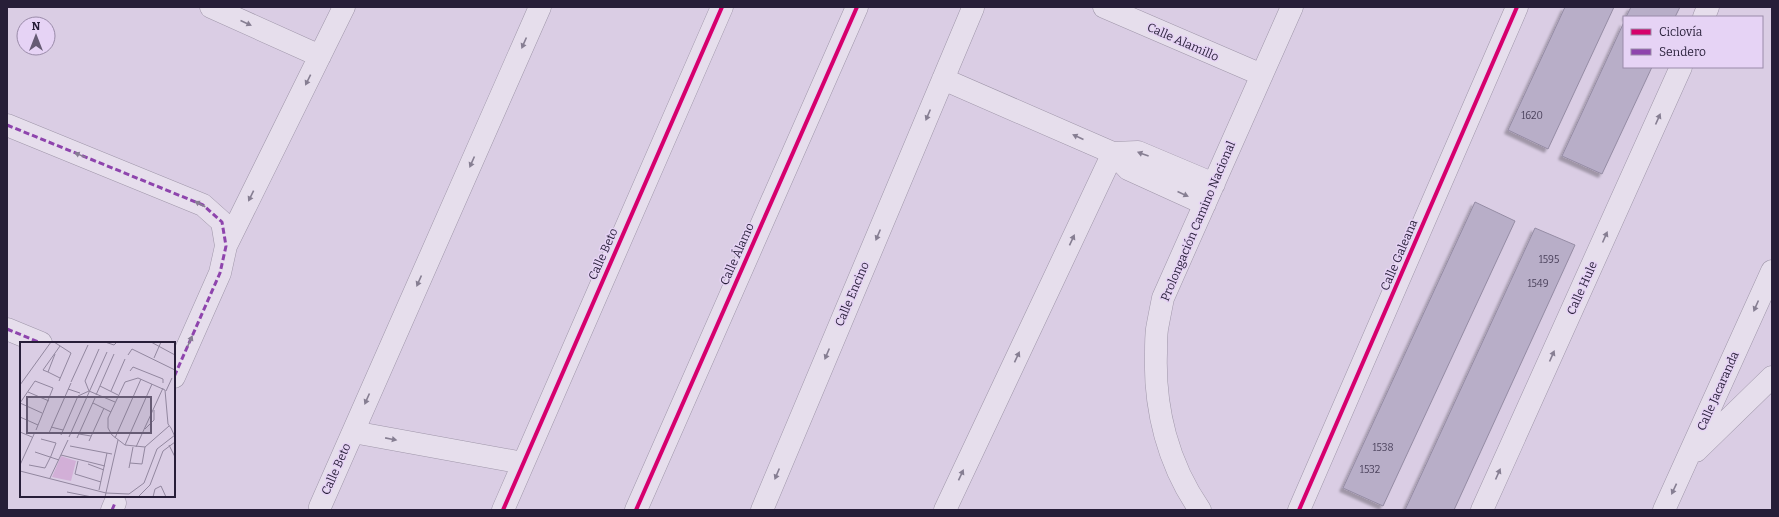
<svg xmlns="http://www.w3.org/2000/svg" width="1779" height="517" viewBox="0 0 1779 517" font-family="Bitter,serif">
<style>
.building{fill:#b8aec8;stroke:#958ca4;filter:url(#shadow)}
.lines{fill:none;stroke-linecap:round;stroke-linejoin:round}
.minor-casing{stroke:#9f96a9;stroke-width:23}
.minor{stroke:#e6deec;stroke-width:22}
.quiet{stroke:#8e44ad;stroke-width:3;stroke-dasharray:6 3;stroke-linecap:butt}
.cycleway-casing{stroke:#e6d3f5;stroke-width:6}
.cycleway{stroke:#d6006c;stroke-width:4}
.oneway{fill:#867e92}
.labels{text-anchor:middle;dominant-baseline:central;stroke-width:3;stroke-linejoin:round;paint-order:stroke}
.number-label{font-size:10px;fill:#4b425c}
.street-label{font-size:12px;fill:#271e38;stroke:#e6d3f5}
.inset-road{fill:none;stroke:#92879f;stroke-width:1}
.view{fill:#665b74;fill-opacity:0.15;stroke:#665b74;stroke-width:2}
.inset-edge{fill:none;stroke:#271e38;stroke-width:2}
</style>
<defs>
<filter id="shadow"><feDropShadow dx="-3.5" dy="3.5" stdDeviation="1" flood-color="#0004"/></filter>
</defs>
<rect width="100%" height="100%" fill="#dacde4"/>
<path class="building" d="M1565,7H1614L1548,149L1508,130Z
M1631,7H1680L1675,17H1626Z
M1624,22V67H1652L1602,174L1562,156Z
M1475,202L1515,221L1383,506L1343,488Z
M1535,228L1575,245L1454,510H1405Z"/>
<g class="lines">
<defs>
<path id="minor" d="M211,7L320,56
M1104,7L1262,75
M1704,17L1708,7
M943,79L1113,153L1128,169L1205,204
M7,125L203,205L222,222L226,246
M1113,153L1138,152L1214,184
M7,329L41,343
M174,377L220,273L226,246L344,7
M353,432L523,463
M1696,451L1772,377
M320,507L540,7
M112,510L115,503
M503,510L722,7
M636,510L857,7
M762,510L973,8
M945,510L1113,153
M1200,510C1168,464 1154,409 1156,353C1156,345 1156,336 1157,329C1159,318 1161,308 1163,298L1292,7
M1299,510L1517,7
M1482,510L1681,67
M1664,510L1772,271"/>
</defs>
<use href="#minor" class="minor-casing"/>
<use href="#minor" class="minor"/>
<path class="quiet" d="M7,125L203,205L222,222L226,246L220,273L174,377
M7,329L41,343
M112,510L115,503"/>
<defs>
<path id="cycleway" d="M503,510L722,7
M636,510L857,7
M1299,510L1517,7"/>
</defs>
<use href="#cycleway" class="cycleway-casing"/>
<use href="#cycleway" class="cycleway"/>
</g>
<defs><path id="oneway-solid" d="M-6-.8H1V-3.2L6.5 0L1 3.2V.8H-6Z"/></defs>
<g class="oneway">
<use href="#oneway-solid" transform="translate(246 23) rotate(24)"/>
<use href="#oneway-solid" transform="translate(524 43) rotate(114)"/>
<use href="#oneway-solid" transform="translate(308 80) rotate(116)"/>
<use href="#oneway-solid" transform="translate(928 115) rotate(113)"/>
<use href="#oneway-solid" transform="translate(1658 119) rotate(-66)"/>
<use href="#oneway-solid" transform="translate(1078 137) rotate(-156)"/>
<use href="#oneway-solid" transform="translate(1143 154) rotate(-160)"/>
<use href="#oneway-solid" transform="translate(80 155) rotate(-158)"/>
<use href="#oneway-solid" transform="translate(472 162) rotate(114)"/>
<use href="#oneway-solid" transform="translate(1183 194) rotate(24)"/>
<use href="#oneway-solid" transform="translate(251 196) rotate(116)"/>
<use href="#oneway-solid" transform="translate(200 204) rotate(-152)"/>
<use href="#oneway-solid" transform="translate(878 235) rotate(113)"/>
<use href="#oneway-solid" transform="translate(1605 237) rotate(-66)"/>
<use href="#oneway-solid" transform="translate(1072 240) rotate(-65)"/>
<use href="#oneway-solid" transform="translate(419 281) rotate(114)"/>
<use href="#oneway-solid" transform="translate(1756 306) rotate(114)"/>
<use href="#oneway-solid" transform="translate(190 341) rotate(-66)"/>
<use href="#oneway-solid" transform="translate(827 354) rotate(113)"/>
<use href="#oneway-solid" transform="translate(1552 356) rotate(-66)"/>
<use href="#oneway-solid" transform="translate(1017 357) rotate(-65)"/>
<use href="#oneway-solid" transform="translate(367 399) rotate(114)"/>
<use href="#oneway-solid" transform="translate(391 439) rotate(11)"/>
<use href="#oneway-solid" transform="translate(777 474) rotate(113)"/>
<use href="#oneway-solid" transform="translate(1498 474) rotate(-66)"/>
<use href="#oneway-solid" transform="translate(961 475) rotate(-65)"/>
<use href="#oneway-solid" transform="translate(1674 489) rotate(115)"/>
</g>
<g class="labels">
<g class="number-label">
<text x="1532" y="116">1620</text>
<text x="1549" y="260">1595</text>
<text x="1538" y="284">1549</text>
<text x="1383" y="448">1538</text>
<text x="1370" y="470">1532</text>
</g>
<g class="street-label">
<text transform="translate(1183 42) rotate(24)">Calle Alamillo</text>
<text transform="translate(1198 221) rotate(-67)">Prolongación Camino Nacional</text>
<text transform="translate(603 254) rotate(-66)">Calle Beto</text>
<text transform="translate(737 254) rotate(-66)">Calle Álamo</text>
<text transform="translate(1399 255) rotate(-67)">Calle Galeana</text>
<text transform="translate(1582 288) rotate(-66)">Calle Hule</text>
<text transform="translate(852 294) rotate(-67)">Calle Encino</text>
<text transform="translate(1718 391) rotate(-66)">Calle Jacaranda</text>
<text transform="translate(336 469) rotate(-66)">Calle Beto</text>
</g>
</g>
<g transform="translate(20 342)">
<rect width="155" height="155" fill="#dacde4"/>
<path d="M41,114L56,119L51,139L32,135Z" fill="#d2afd7"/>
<path class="inset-road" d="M34,0L51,11L39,39M85,0L94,3L97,0M131,0L155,13M35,12L28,30L23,28L40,4M108,13L112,7L155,28M134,16L141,0M110,29L113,25L143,37V41M28,30L40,36M65,39L69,49L95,60M65,39L79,7M51,40L68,3M0,43L31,0M80,44L98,53M48,47L60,51M91,49L105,17M146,49L152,36M8,50L29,59M76,53L94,12M0,61L15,39L33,46L16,88M0,61L22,71M73,61L91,70M0,75L18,83M149,84L125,105L105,103L92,93L88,86V76L105,40L118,36L145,48L148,82L151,86L155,95M31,85L43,88M125,87L134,78V68M0,90L12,95M29,91L51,41M59,92L71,94M41,93L58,54L69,49M49,95L87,10M57,96L75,56M95,96L121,37M69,99L84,66M105,103L132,42M149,103L155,115M50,104L92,112M116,105L143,46M15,110L39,118M41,113L85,124M58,119L55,132L81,140M110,121L122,122L125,105M68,122L84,128M0,123L15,90M9,123L25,126L31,114L36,101L21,97M109,126L113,105M0,129L86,151L109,152L124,141L137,107L155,93M30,136L48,98M79,148L87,111M47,150L72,155M85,155L98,98M118,155L130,143L143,109L155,100M133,155L135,147L141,144L146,155"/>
<path class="view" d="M7,55H131V91H7Z"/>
<rect width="155" height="155" class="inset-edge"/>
</g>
<rect width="1779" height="517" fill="none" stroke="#271e38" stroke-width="16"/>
<rect x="1623" y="16" width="140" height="52" fill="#e6d3f5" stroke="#9a8ba9"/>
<rect x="1631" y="29" width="20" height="6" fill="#d6006c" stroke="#9a8ba9"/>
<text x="1659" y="36" font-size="12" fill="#271e38">Ciclovía</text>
<rect x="1631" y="49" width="20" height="6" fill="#8e44ad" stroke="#9a8ba9"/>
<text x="1659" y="56" font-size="12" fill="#271e38">Sendero</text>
<g transform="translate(36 36)"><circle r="19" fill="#e6d3f5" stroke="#9a8ba9"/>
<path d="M0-3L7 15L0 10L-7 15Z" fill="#665b74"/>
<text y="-6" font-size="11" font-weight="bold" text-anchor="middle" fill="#271e38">N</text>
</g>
</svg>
